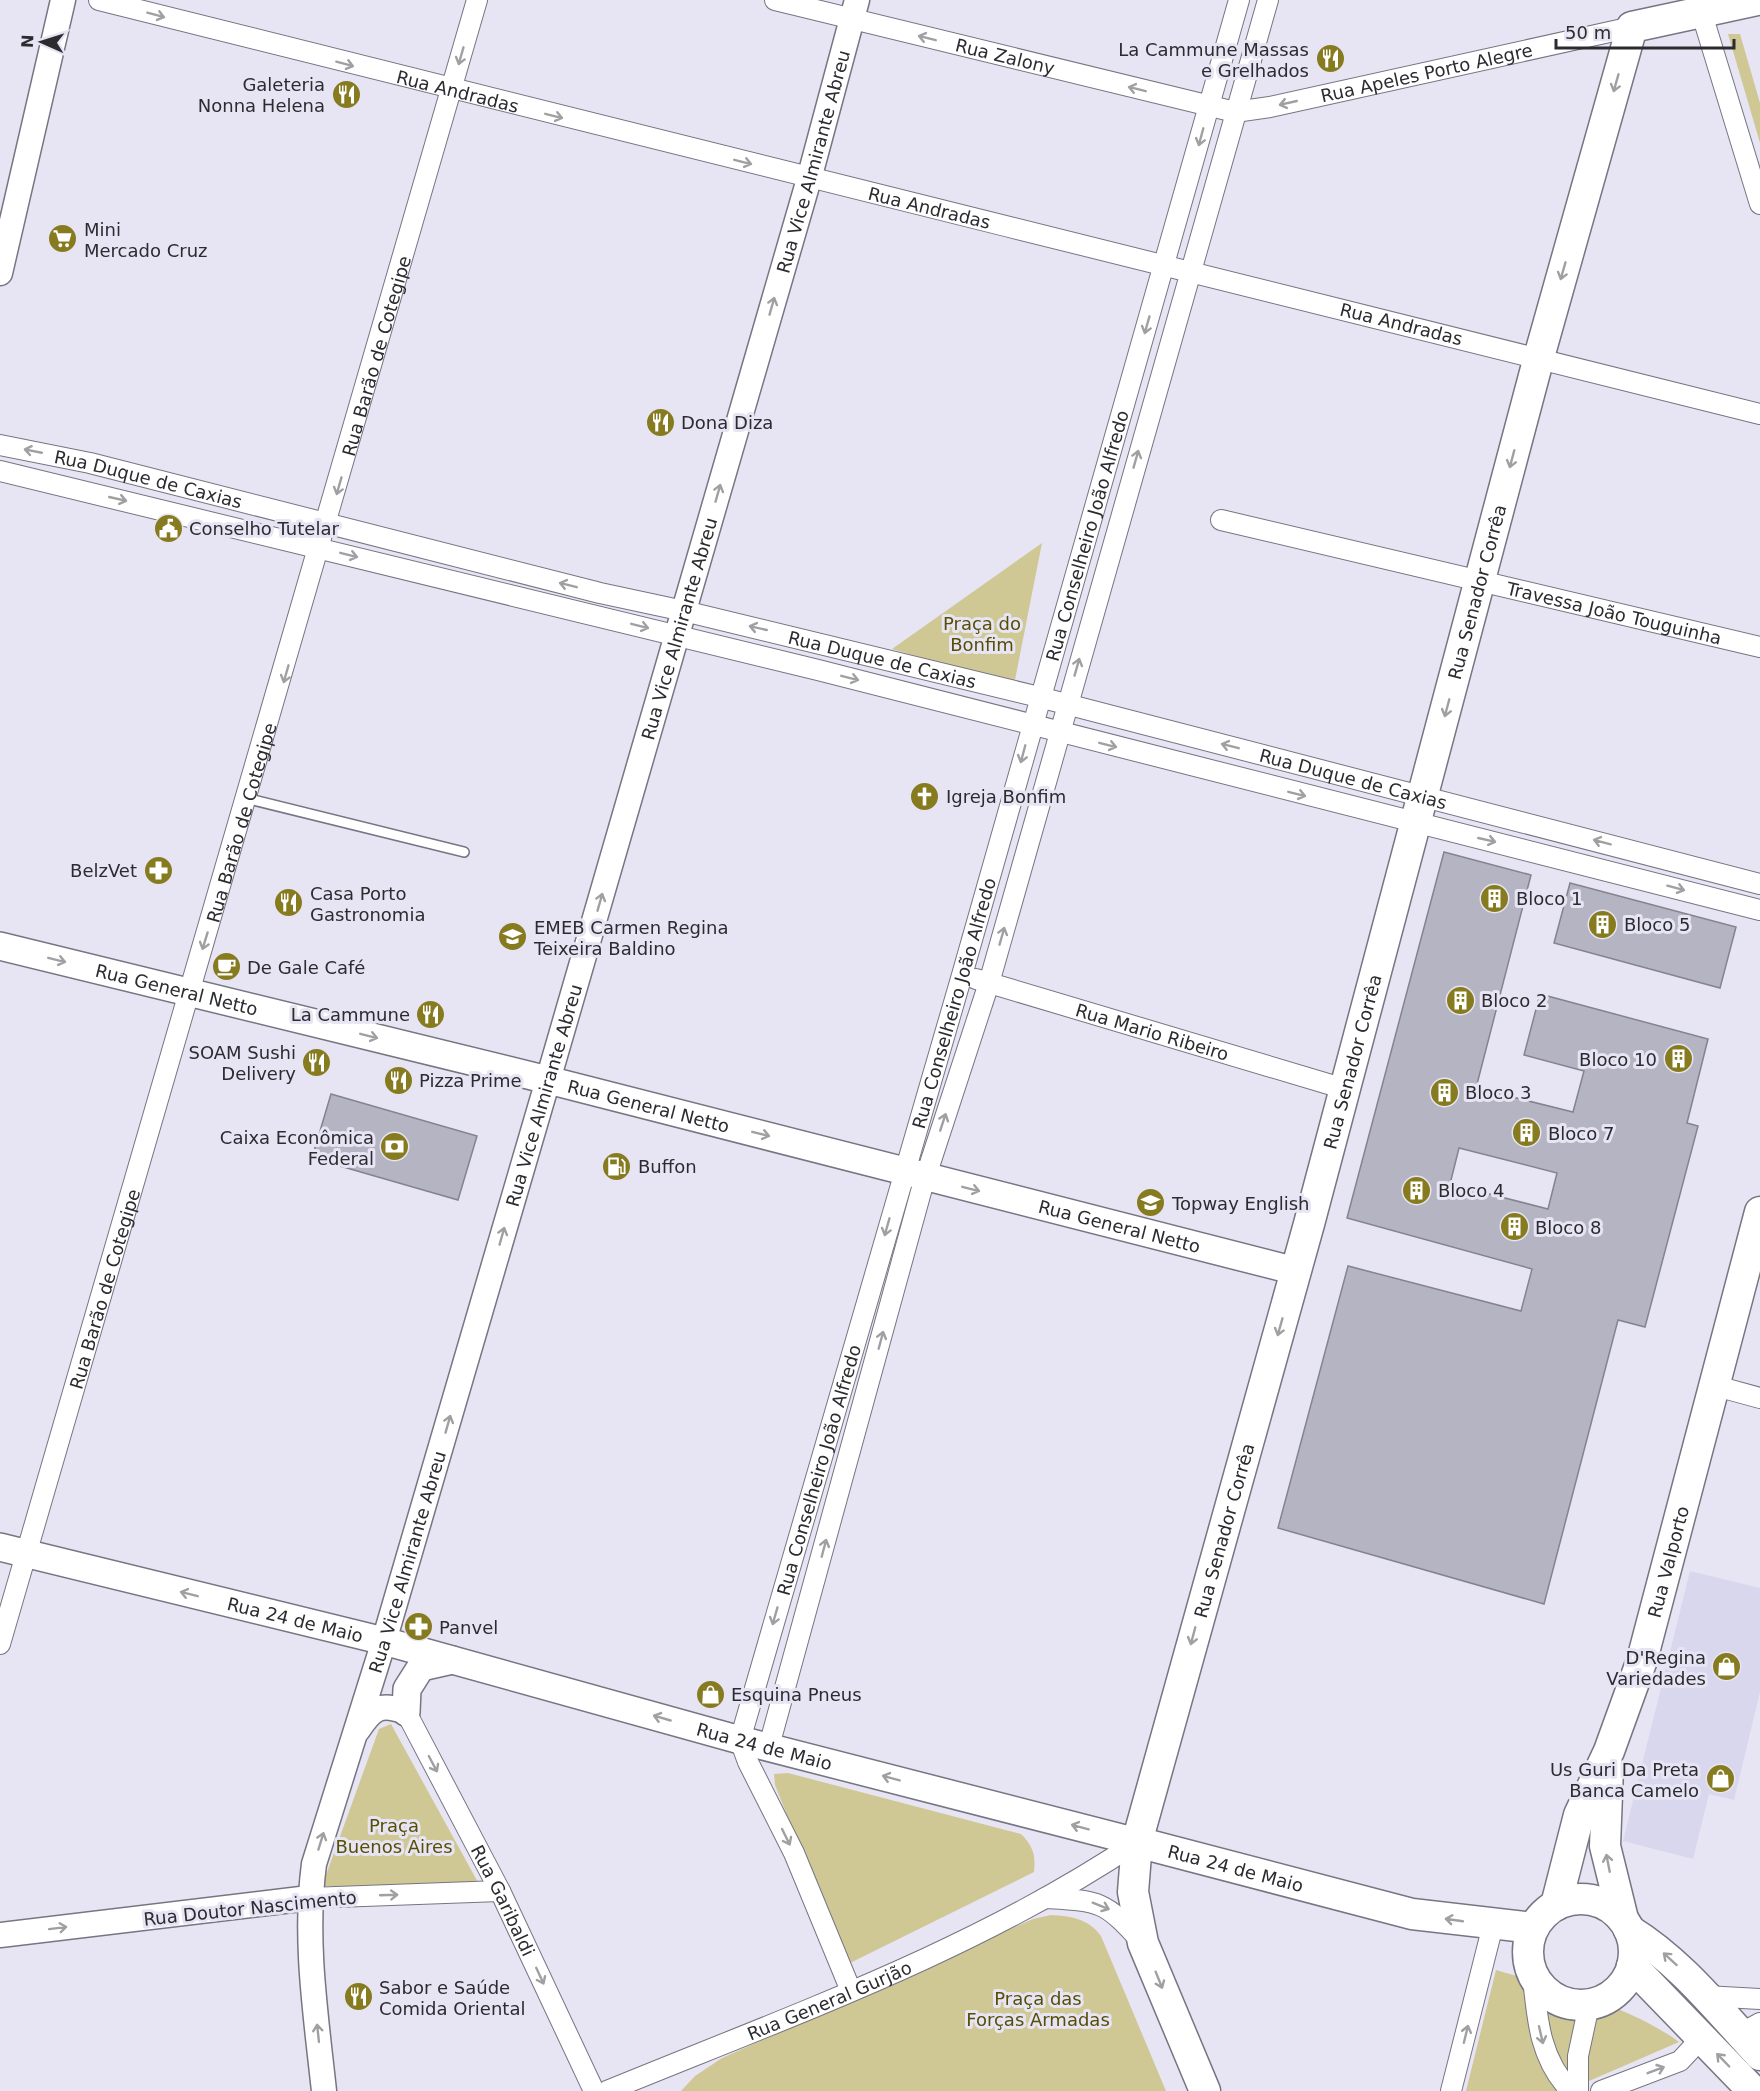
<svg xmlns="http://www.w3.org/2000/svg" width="1760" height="2091" viewBox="0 0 1760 2091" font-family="'DejaVu Sans',sans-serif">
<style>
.built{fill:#d9d7ed}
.green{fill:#cfc895}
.building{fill:#b5b4c2;stroke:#848390;stroke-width:1.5;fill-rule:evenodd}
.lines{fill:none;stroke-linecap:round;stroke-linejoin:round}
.service-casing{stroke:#767582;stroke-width:12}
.minor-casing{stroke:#767582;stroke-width:22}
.tertiary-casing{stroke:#767582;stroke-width:27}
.secondary-casing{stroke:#767582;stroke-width:30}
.primary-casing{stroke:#767582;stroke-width:33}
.service{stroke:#fff;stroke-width:9}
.minor{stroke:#fff;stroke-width:20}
.tertiary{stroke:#fff;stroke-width:24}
.secondary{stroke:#fff;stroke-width:27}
.primary{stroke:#fff;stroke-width:30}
.oneway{stroke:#a0a0a2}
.labels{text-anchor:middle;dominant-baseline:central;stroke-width:6;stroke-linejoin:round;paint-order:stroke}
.poi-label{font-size:18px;fill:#2b2b30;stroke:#e7e5f4;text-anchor:start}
.street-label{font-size:18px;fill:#2b2b30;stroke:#e7e5f4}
.park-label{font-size:18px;fill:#574e06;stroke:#e7e5f4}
</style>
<rect width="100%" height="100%" fill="#e7e5f4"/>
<path class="built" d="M1690,1571L1760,1588V1692L1734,1800L1709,1794L1693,1859L1623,1841Z"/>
<path class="green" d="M1728,34H1740L1760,103V143Z
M1042,543L1014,685L892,649Z
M391,1724L480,1886H322L379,1729Z
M788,1773L1021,1834C1033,1846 1036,1855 1034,1872L846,1965L775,1785L774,1774Z
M1051,1915C1071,1916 1089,1919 1101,1936L1166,2091H681L695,2076L722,2058L1033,1919Z
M1496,1970C1556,1988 1629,2005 1679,2042L1566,2091H1466Z"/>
<path class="building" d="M1444,852L1531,875L1476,1088L1573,1112L1584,1071L1524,1055L1540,994L1708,1039L1687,1123L1698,1126L1645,1327L1618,1320L1544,1604L1278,1528L1348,1266L1521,1311L1532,1269L1347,1218ZM1459,1148L1557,1173L1548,1209L1450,1184Z
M1570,883L1736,927L1720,988L1554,943Z
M331,1094L477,1136L458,1200L312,1158Z"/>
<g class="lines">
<defs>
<path id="service" d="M249,799L464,852"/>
<g id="minor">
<path id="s1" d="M99,0C652,143 1207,272 1760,414"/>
<path id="s2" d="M775,0L1235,112L1270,107L1632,27"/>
<path d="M1701,11L1760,204"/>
<path id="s3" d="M0,445L90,463L600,593L684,611L1039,697L1760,884"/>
<path d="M0,471L818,670L1760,910"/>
<path id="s4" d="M1221,520L1760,647"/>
<path id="s5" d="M976,979L1345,1089"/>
<path d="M1716,1386L1760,1398"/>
<path id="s6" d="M0,1644C161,1096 323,549 477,0"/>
<path id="s7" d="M406,1712L500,1891L594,2091"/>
<path d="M769,1746L922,1188L989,983L1268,0"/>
<path d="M309,1898L500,1891"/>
<path d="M1045,1898C1099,1901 1104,1900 1141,1941"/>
<path d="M1533,1977C1537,2019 1540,2060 1571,2091"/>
<path id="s8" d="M851,1991L794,1853L748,1762L740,1740L962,975L1239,0"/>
<path d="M1705,1996L1760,1999"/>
<path d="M1740,2034L1760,2023"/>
<path id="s9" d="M607,2091C787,2017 975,1951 1137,1842"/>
<path d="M1451,2091L1493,1925"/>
<path d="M1578,2091V2056L1589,2005"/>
<path d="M1601,2091L1680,2061L1695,2045L1694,2030"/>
</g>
<g id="tertiary">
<path d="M0,273L63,0"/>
<path d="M358,1730C373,1707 380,1703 406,1712"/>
<path d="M0,1935L309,1898"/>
<path id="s10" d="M324,2091C316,2016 304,1940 314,1864L384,1641L548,1080L809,179L857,0"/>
</g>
<g id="secondary">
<path id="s11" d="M0,946L548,1080L1296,1271"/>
<path id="s12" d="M0,1547L384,1641L740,1740L1137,1842"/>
<path d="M406,1712L407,1689L421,1667L452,1660"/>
</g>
<g id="primary">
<path d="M1608,1768L1605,1846L1623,1919"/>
<path id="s13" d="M1137,1842L1412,1914L1533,1928"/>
<circle cx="1581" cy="1952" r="53"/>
<path id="s14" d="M1556,1905L1579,1815L1609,1751L1642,1660L1760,1212"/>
<path d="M1629,1930C1681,1962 1718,2010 1760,2055"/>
<path d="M1632,1966L1753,2091"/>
<path id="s15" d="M1205,2091L1143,1943L1133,1892L1137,1842L1309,1224L1539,357L1632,27L1757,0"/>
</g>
</defs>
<use href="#service" class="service-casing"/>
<use href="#minor" class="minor-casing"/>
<use href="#tertiary" class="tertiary-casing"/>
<use href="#secondary" class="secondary-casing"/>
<use href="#primary" class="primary-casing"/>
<use href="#service" class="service"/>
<use href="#minor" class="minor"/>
<use href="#tertiary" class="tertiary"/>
<use href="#secondary" class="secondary"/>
<use href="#primary" class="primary"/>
</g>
<defs><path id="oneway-shaft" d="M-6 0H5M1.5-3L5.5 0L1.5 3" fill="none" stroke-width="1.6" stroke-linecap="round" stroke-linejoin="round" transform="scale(1.5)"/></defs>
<g class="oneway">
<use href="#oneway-shaft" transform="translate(156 15) rotate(15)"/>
<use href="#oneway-shaft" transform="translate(927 38) rotate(-166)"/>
<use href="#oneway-shaft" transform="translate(461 56) rotate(106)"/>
<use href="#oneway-shaft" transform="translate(345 64) rotate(15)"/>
<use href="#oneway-shaft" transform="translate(1616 83) rotate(106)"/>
<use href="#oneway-shaft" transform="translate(1137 89) rotate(-166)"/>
<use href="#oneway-shaft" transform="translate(1288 103) rotate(167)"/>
<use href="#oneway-shaft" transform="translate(554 116) rotate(14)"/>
<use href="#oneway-shaft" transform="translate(1201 137) rotate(105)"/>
<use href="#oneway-shaft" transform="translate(743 162) rotate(14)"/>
<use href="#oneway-shaft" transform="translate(1563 271) rotate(106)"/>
<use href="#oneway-shaft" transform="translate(772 306) rotate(-74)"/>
<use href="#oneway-shaft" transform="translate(1147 325) rotate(106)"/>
<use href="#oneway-shaft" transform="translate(33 451) rotate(-169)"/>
<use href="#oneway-shaft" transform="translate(1136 459) rotate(-74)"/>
<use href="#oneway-shaft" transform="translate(1512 459) rotate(105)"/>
<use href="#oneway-shaft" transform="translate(339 486) rotate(106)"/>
<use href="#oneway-shaft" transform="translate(718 493) rotate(-74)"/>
<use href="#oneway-shaft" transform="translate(118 499) rotate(13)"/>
<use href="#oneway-shaft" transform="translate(349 555) rotate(14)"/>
<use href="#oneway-shaft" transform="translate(568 585) rotate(-166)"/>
<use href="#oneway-shaft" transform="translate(640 626) rotate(14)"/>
<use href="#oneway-shaft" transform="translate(758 628) rotate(-167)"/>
<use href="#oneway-shaft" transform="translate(1077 667) rotate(-74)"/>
<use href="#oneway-shaft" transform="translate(286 674) rotate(106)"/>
<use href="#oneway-shaft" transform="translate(850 678) rotate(14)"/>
<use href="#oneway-shaft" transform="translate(1447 708) rotate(105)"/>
<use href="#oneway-shaft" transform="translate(1108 745) rotate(14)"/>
<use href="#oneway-shaft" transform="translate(1230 746) rotate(-166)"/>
<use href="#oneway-shaft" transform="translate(1023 754) rotate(105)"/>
<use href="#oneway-shaft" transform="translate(1297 794) rotate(14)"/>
<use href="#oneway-shaft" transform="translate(1487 840) rotate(13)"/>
<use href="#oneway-shaft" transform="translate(1602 842) rotate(-165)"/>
<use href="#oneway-shaft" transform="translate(1676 888) rotate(15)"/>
<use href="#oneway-shaft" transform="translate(600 902) rotate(-74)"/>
<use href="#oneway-shaft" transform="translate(1002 936) rotate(-74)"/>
<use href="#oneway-shaft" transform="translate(205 941) rotate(107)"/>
<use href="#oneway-shaft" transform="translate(57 960) rotate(14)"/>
<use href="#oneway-shaft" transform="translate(369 1036) rotate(14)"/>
<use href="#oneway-shaft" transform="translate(943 1122) rotate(-72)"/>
<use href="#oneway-shaft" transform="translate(761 1134) rotate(14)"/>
<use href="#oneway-shaft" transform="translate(971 1189) rotate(14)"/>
<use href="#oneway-shaft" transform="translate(887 1227) rotate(106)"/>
<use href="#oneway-shaft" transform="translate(502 1236) rotate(-74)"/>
<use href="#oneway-shaft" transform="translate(1280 1327) rotate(106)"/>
<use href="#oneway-shaft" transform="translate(881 1340) rotate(-75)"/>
<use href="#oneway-shaft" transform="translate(448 1424) rotate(-74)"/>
<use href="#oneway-shaft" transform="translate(824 1548) rotate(-75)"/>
<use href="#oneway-shaft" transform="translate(189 1594) rotate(-166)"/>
<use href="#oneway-shaft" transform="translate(775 1616) rotate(106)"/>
<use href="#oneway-shaft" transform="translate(1193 1636) rotate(105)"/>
<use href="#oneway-shaft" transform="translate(662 1718) rotate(-164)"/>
<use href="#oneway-shaft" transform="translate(433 1764) rotate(62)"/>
<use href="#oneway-shaft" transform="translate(891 1778) rotate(-165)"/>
<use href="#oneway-shaft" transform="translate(1080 1827) rotate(-165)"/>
<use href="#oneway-shaft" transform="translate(786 1837) rotate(64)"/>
<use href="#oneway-shaft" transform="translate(321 1841) rotate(-73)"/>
<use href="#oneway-shaft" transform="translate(1608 1863) rotate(-101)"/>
<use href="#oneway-shaft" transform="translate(389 1895) rotate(-2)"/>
<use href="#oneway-shaft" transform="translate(1101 1906) rotate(22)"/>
<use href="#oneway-shaft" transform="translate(1454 1920) rotate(-172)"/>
<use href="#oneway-shaft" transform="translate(58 1928) rotate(-7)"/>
<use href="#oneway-shaft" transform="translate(1670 1959) rotate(-138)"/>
<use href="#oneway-shaft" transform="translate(540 1976) rotate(65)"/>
<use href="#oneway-shaft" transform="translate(1159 1980) rotate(68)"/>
<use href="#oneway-shaft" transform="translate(318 2033) rotate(-96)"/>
<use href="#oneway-shaft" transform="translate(1466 2034) rotate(-76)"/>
<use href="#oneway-shaft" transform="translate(1541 2035) rotate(77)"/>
<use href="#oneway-shaft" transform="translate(1723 2060) rotate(-134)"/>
<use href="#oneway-shaft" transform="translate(1656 2070) rotate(-21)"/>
</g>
<defs>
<symbol id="restaurant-disc" viewBox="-11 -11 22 22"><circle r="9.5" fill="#877b20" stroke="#e7e5f4"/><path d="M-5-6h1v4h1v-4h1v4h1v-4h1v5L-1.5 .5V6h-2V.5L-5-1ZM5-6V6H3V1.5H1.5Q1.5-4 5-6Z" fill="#fff"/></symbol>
<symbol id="supermarket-disc" viewBox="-11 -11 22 22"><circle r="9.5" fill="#877b20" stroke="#e7e5f4"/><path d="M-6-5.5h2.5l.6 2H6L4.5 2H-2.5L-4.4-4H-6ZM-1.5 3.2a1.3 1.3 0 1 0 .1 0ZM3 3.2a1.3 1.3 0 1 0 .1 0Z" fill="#fff"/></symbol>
<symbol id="civic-disc" viewBox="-11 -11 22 22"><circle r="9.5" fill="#877b20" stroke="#e7e5f4"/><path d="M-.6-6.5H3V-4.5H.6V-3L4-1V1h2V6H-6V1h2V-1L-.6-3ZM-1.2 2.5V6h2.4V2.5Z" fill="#fff"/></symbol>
<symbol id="church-disc" viewBox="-11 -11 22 22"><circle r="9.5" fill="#877b20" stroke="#e7e5f4"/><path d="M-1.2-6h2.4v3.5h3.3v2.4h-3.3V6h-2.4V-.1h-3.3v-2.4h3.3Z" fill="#fff"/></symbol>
<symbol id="pharmacy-disc" viewBox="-11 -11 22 22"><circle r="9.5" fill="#877b20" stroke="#e7e5f4"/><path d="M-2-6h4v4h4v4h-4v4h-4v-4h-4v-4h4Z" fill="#fff"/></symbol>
<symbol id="building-disc" viewBox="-11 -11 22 22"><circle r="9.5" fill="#877b20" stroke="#e7e5f4"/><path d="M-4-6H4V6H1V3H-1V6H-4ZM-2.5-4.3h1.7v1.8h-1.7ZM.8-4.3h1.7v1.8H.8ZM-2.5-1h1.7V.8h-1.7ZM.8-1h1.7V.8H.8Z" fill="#fff"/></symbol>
<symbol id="university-disc" viewBox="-11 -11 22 22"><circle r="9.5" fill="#877b20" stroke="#e7e5f4"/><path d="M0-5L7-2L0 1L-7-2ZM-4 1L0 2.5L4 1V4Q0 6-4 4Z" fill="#fff"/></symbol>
<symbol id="cafe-disc" viewBox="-11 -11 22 22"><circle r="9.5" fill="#877b20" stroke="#e7e5f4"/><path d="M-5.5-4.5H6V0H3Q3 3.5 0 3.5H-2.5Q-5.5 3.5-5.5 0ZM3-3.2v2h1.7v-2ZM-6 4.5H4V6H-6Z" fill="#fff"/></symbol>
<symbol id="bank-disc" viewBox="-11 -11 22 22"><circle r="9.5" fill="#877b20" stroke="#e7e5f4"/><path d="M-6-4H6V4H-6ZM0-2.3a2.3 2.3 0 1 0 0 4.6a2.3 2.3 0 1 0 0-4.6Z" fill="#fff"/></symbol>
<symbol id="fuel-disc" viewBox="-11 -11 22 22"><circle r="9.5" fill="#877b20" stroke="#e7e5f4"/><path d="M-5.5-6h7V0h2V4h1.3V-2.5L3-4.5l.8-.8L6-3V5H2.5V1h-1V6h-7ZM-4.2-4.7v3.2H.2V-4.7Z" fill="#fff"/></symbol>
<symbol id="shop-disc" viewBox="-11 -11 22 22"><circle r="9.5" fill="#877b20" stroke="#e7e5f4"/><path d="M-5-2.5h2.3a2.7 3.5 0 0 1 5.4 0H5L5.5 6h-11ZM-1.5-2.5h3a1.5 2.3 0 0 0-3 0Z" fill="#fff"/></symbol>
</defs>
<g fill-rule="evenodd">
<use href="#restaurant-disc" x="1314" y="42" width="33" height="33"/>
<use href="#restaurant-disc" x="330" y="78" width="33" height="33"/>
<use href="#supermarket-disc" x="46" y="222" width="33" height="33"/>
<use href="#restaurant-disc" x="644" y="406" width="33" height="33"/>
<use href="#civic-disc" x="152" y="512" width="33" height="33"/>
<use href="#church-disc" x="908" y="780" width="33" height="33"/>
<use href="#pharmacy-disc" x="142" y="854" width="33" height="33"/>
<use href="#building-disc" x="1478" y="882" width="33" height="33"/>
<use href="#restaurant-disc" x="272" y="886" width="33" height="33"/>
<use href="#building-disc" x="1586" y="908" width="33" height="33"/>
<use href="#university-disc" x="496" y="920" width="33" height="33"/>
<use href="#cafe-disc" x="210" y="950" width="33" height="33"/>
<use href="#building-disc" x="1444" y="984" width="33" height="33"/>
<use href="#restaurant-disc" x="414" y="998" width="33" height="33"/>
<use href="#building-disc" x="1662" y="1042" width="33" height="33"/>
<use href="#restaurant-disc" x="300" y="1046" width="33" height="33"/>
<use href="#restaurant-disc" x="382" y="1064" width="33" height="33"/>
<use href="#building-disc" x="1428" y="1076" width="33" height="33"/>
<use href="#building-disc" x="1510" y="1116" width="33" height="33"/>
<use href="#bank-disc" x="378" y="1130" width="33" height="33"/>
<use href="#fuel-disc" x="600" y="1150" width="33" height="33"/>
<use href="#building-disc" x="1400" y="1174" width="33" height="33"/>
<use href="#university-disc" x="1134" y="1186" width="33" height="33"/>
<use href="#building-disc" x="1498" y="1210" width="33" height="33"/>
<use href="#pharmacy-disc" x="402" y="1610" width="33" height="33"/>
<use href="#shop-disc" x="1710" y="1650" width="33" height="33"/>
<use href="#shop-disc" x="694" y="1678" width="33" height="33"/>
<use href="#shop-disc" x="1704" y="1762" width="33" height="33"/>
<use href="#restaurant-disc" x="342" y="1980" width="33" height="33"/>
</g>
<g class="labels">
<g class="poi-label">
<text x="1309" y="49" text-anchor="end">La Cammune Massas<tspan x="1309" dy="21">e Grelhados</tspan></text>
<text x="325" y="84" text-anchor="end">Galeteria<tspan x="325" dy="21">Nonna Helena</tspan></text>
<text x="84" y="229">Mini<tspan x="84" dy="21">Mercado Cruz</tspan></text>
<text x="681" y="422">Dona Diza</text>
<text x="189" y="528">Conselho Tutelar</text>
<text x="946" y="796">Igreja Bonfim</text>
<text x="137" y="870" text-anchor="end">BelzVet</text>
<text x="310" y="893">Casa Porto<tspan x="310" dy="21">Gastronomia</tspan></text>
<text x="1516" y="898">Bloco 1</text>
<text x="1624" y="924">Bloco 5</text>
<text x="534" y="927">EMEB Carmen Regina<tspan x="534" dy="21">Teixeira Baldino</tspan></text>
<text x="247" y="967">De Gale Café</text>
<text x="1481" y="1000">Bloco 2</text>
<text x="410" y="1014" text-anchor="end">La Cammune</text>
<text x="296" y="1052" text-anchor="end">SOAM Sushi<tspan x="296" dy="21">Delivery</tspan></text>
<text x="1657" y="1059" text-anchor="end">Bloco 10</text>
<text x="419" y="1080">Pizza Prime</text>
<text x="1465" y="1092">Bloco 3</text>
<text x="1548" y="1133">Bloco 7</text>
<text x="374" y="1137" text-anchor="end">Caixa Econômica<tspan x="374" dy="21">Federal</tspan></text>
<text x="638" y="1166">Buffon</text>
<text x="1438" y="1190">Bloco 4</text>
<text x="1172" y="1203">Topway English</text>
<text x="1535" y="1227">Bloco 8</text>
<text x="439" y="1627">Panvel</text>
<text x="1706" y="1657" text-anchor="end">D'Regina<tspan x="1706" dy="21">Variedades</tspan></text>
<text x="731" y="1694">Esquina Pneus</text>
<text x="1699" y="1769" text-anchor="end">Us Guri Da Preta<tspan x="1699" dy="21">Banca Camelo</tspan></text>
<text x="379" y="1987">Sabor e Saúde<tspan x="379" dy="21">Comida Oriental</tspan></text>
</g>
<g class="street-label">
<text stroke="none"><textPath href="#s2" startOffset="237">Rua Zalony</textPath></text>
<text stroke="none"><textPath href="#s2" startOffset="669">Rua Apeles Porto Alegre</textPath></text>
<text stroke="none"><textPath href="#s1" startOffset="370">Rua Andradas</textPath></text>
<text stroke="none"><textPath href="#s10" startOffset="2002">Rua Vice Almirante Abreu</textPath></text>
<text stroke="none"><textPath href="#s1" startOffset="856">Rua Andradas</textPath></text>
<text stroke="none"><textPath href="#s1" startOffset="1342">Rua Andradas</textPath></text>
<text stroke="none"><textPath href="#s6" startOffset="1342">Rua Barão de Cotegipe</textPath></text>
<text stroke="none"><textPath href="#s3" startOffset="152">Rua Duque de Caxias</textPath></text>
<text stroke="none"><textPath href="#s8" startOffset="1528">Rua Conselheiro João Alfredo</textPath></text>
<text stroke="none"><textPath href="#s15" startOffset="1558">Rua Senador Corrêa</textPath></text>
<text stroke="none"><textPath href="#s4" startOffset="404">Travessa João Touguinha</textPath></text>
<text stroke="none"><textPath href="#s10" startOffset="1516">Rua Vice Almirante Abreu</textPath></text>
<text stroke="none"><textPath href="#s3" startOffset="908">Rua Duque de Caxias</textPath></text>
<text stroke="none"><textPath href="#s3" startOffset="1394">Rua Duque de Caxias</textPath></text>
<text stroke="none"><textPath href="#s6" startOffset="856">Rua Barão de Cotegipe</textPath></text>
<text stroke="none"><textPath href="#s11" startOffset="182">Rua General Netto</textPath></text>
<text stroke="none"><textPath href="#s8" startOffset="1042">Rua Conselheiro João Alfredo</textPath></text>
<text stroke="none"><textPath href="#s5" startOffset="184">Rua Mario Ribeiro</textPath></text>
<text stroke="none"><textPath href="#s15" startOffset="1072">Rua Senador Corrêa</textPath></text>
<text stroke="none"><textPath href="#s10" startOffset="1030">Rua Vice Almirante Abreu</textPath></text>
<text stroke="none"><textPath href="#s11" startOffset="668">Rua General Netto</textPath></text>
<text stroke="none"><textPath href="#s11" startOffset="1154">Rua General Netto</textPath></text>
<text stroke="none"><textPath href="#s6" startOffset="370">Rua Barão de Cotegipe</textPath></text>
<text stroke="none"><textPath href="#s8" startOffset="556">Rua Conselheiro João Alfredo</textPath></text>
<text stroke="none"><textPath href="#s15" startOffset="586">Rua Senador Corrêa</textPath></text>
<text stroke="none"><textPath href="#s10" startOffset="544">Rua Vice Almirante Abreu</textPath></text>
<text stroke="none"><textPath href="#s14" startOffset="362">Rua Valporto</textPath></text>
<text stroke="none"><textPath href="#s12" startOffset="304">Rua 24 de Maio</textPath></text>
<text stroke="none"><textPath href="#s12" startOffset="790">Rua 24 de Maio</textPath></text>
<text stroke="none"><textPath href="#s13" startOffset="102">Rua 24 de Maio</textPath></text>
<text stroke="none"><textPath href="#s7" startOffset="212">Rua Garibaldi</textPath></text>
<text transform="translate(250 1908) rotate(-6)">Rua Doutor Nascimento</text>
<text stroke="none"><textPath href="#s9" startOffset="240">Rua General Gurjão</textPath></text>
</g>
<g class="park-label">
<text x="982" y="623">Praça do<tspan x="982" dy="21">Bonfim</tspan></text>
<text x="394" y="1825">Praça<tspan x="394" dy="21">Buenos Aires</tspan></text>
<text x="1038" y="1998">Praça das<tspan x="1038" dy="21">Forças Armadas</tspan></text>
</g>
</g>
<g transform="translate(42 42) rotate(273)" stroke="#e7e5f4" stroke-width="4.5" paint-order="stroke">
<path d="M0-4.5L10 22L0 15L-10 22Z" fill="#2b2b30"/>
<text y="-9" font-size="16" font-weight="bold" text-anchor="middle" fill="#2b2b30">N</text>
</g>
<path d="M1556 39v9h178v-9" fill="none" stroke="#2b2b30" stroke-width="3"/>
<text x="1565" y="39" font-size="18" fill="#2b2b30" stroke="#e7e5f4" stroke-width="4.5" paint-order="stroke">50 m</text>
</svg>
